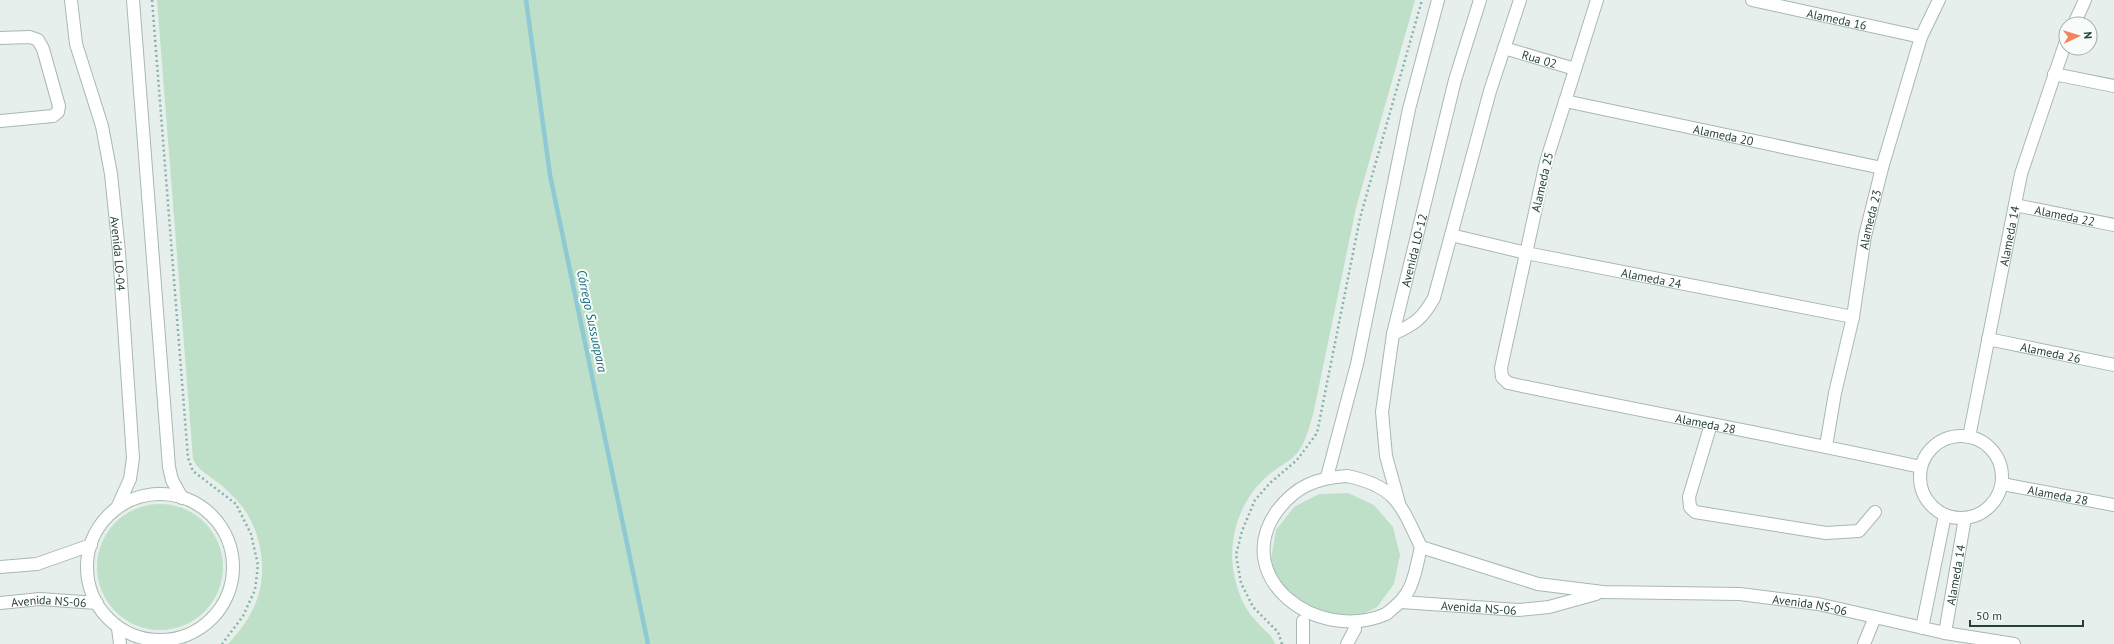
<svg xmlns="http://www.w3.org/2000/svg" width="2114" height="644" viewBox="0 0 2114 644" font-family="'PT Sans',sans-serif">
<style>
.green{fill:#bfe0c8}
.lines{fill:none;stroke-linecap:round;stroke-linejoin:round}
.stream{stroke:#8ec9d4;stroke-width:4.5}
.minor-casing{stroke:#a8b8b2;stroke-width:14}
.path{stroke:#86b3a5;stroke-width:2.5;stroke-dasharray:2 3;stroke-linecap:butt}
.minor{stroke:#fff;stroke-width:12}
.labels{text-anchor:middle;dominant-baseline:central;stroke-width:4;stroke-linejoin:round;paint-order:stroke}
.street-label{font-size:12px;fill:#24423a;stroke:#f7fbf9}
.water-label{font-size:13px;font-style:italic;fill:#1c6f80;stroke:#f7fbf9}
</style>
<rect width="100%" height="100%" fill="#e6efeb"/>
<path class="green" d="M157,0H1415L1356,208L1313,415C1309,427 1306,442 1298,452C1289,463 1274,469 1264,479C1236,506 1225,549 1237,586C1240,599 1247,611 1256,621C1262,629 1272,634 1275,644H228C237,634 247,622 253,609C269,578 263,532 241,505C235,498 227,490 220,484C209,475 199,472 193,459Z
M1348,493L1374,505L1393,527L1400,555L1394,584L1377,607L1351,620L1323,621L1278,587L1271,559L1276,530L1294,507L1319,494Z
M97 567a63 63 0 1 1 126 0a63 63 0 1 1-126 0Z"/>
<g class="lines">
<path class="stream" d="M526,0L550,175L648,644"/>
<defs>
<g id="minor">
<path id="s1" d="M71,0L76,44L102,126L111,174L119,252L133,458L130,479L117,508"/>
<path d="M133,0L169,467L172,480L182,498"/>
<path id="s2" d="M1597,0L1546,162L1501,368L1502,377L1508,383C1645,412 1784,437 1921,467"/>
<path id="s3" d="M1752,0L1921,37"/>
<path d="M2074,24L2085,0"/>
<path d="M0,38L30,37L38,40L43,49L59,106L58,112L53,116L0,121"/>
<path id="s4" d="M1504,48L1575,69"/>
<path d="M2054,74L2114,86"/>
<path id="s5" d="M1565,101L1882,168"/>
<path id="s6" d="M2015,205L2114,225"/>
<path id="s7" d="M1451,235L1526,253L1853,317"/>
<path d="M1393,334C1415,324 1422,319 1434,298L1490,91L1520,0"/>
<path id="s8" d="M1988,339L2114,365"/>
<path d="M1711,424L1689,497L1690,507L1695,512L1826,533L1859,531L1875,512"/>
<circle cx="1961" cy="477" r="41"/>
<path id="s9" d="M1969,437L2021,174L2066,41"/>
<path id="s10" d="M1826,446L1835,393L1853,317L1865,236L1882,168L1921,37L1939,0"/>
<path d="M1347,476C1396,486 1401,505 1421,547C1418,559 1416,573 1411,585C1406,598 1397,605 1386,614C1316,644 1230,577 1277,511C1296,486 1316,478 1347,476Z"/>
<path d="M1327,477L1357,364L1409,109L1438,0"/>
<path id="s11" d="M2002,484L2114,505"/>
<circle cx="160" cy="567" r="73"/>
<path id="s12" d="M1399,503L1386,456L1382,412L1393,334L1455,80L1480,0"/>
<path id="s13" d="M1421,547L1538,584L1603,592L1740,594L1818,604L1945,633L2014,644"/>
<path d="M0,567L37,564L91,545"/>
<path id="s14" d="M1401,602L1519,610L1549,607L1596,594"/>
<path id="s15" d="M0,603L40,599L97,603"/>
<path d="M118,628L120,644"/>
<path d="M1922,628L1945,515"/>
<path id="s16" d="M1945,633L1965,518"/>
<path d="M1303,644V621"/>
<path d="M1347,644L1355,629"/>
<path d="M1864,644L1875,617"/>
</g>
</defs>
<use href="#minor" class="minor-casing"/>
<path class="path" d="M152,0L188,458L193,471L236,504L251,534L258,565L255,590L243,616L222,644
M1282,644L1278,632L1253,607L1241,583L1236,555L1242,531L1255,500L1270,483L1297,460L1317,433L1360,218L1422,0"/>
<use href="#minor" class="minor"/>
</g>
<g class="labels">
<g class="street-label">
<text stroke="none"><textPath href="#s3" startOffset="87">Alameda 16</textPath></text>
<text stroke="none"><textPath href="#s4" startOffset="37">Rua 02</textPath></text>
<text stroke="none"><textPath href="#s5" startOffset="162">Alameda 20</textPath></text>
<text transform="translate(1542 182) rotate(-77)">Alameda 25</text>
<text stroke="none"><textPath href="#s6" startOffset="51">Alameda 22</textPath></text>
<text stroke="none"><textPath href="#s10" startOffset="231">Alameda 23</textPath></text>
<text stroke="none"><textPath href="#s9" startOffset="205">Alameda 14</textPath></text>
<text stroke="none"><textPath href="#s12" startOffset="258">Avenida LO-12</textPath></text>
<text stroke="none"><textPath href="#s1" startOffset="259">Avenida LO-04</textPath></text>
<text stroke="none"><textPath href="#s7" startOffset="205">Alameda 24</textPath></text>
<text stroke="none"><textPath href="#s8" startOffset="64">Alameda 26</textPath></text>
<text stroke="none"><textPath href="#s2" startOffset="600">Alameda 28</textPath></text>
<text stroke="none"><textPath href="#s11" startOffset="57">Alameda 28</textPath></text>
<text stroke="none"><textPath href="#s16" startOffset="59">Alameda 14</textPath></text>
<text stroke="none"><textPath href="#s15" startOffset="49">Avenida NS-06</textPath></text>
<text stroke="none"><textPath href="#s13" startOffset="396">Avenida NS-06</textPath></text>
<text stroke="none"><textPath href="#s14" startOffset="78">Avenida NS-06</textPath></text>
</g>
<g class="water-label">
<text transform="translate(592 321) rotate(78)">Córrego Sussuapara</text>
</g>
</g>
<g transform="translate(2078 36) rotate(86)"><circle r="19" fill="#f7fbf9" stroke="#a3b1ad"/>
<path d="M0-3L7 15L0 10L-7 15Z" fill="#f4845f"/>
<text y="-6" font-size="11" font-weight="bold" text-anchor="middle" fill="#24423a">N</text>
</g>
<path d="M1970 620v6h113v-6" fill="none" stroke="#24423a" stroke-width="2"/>
<text x="1976" y="620" font-size="12" fill="#24423a" stroke="#f7fbf9" stroke-width="3" paint-order="stroke">50 m</text>
</svg>
